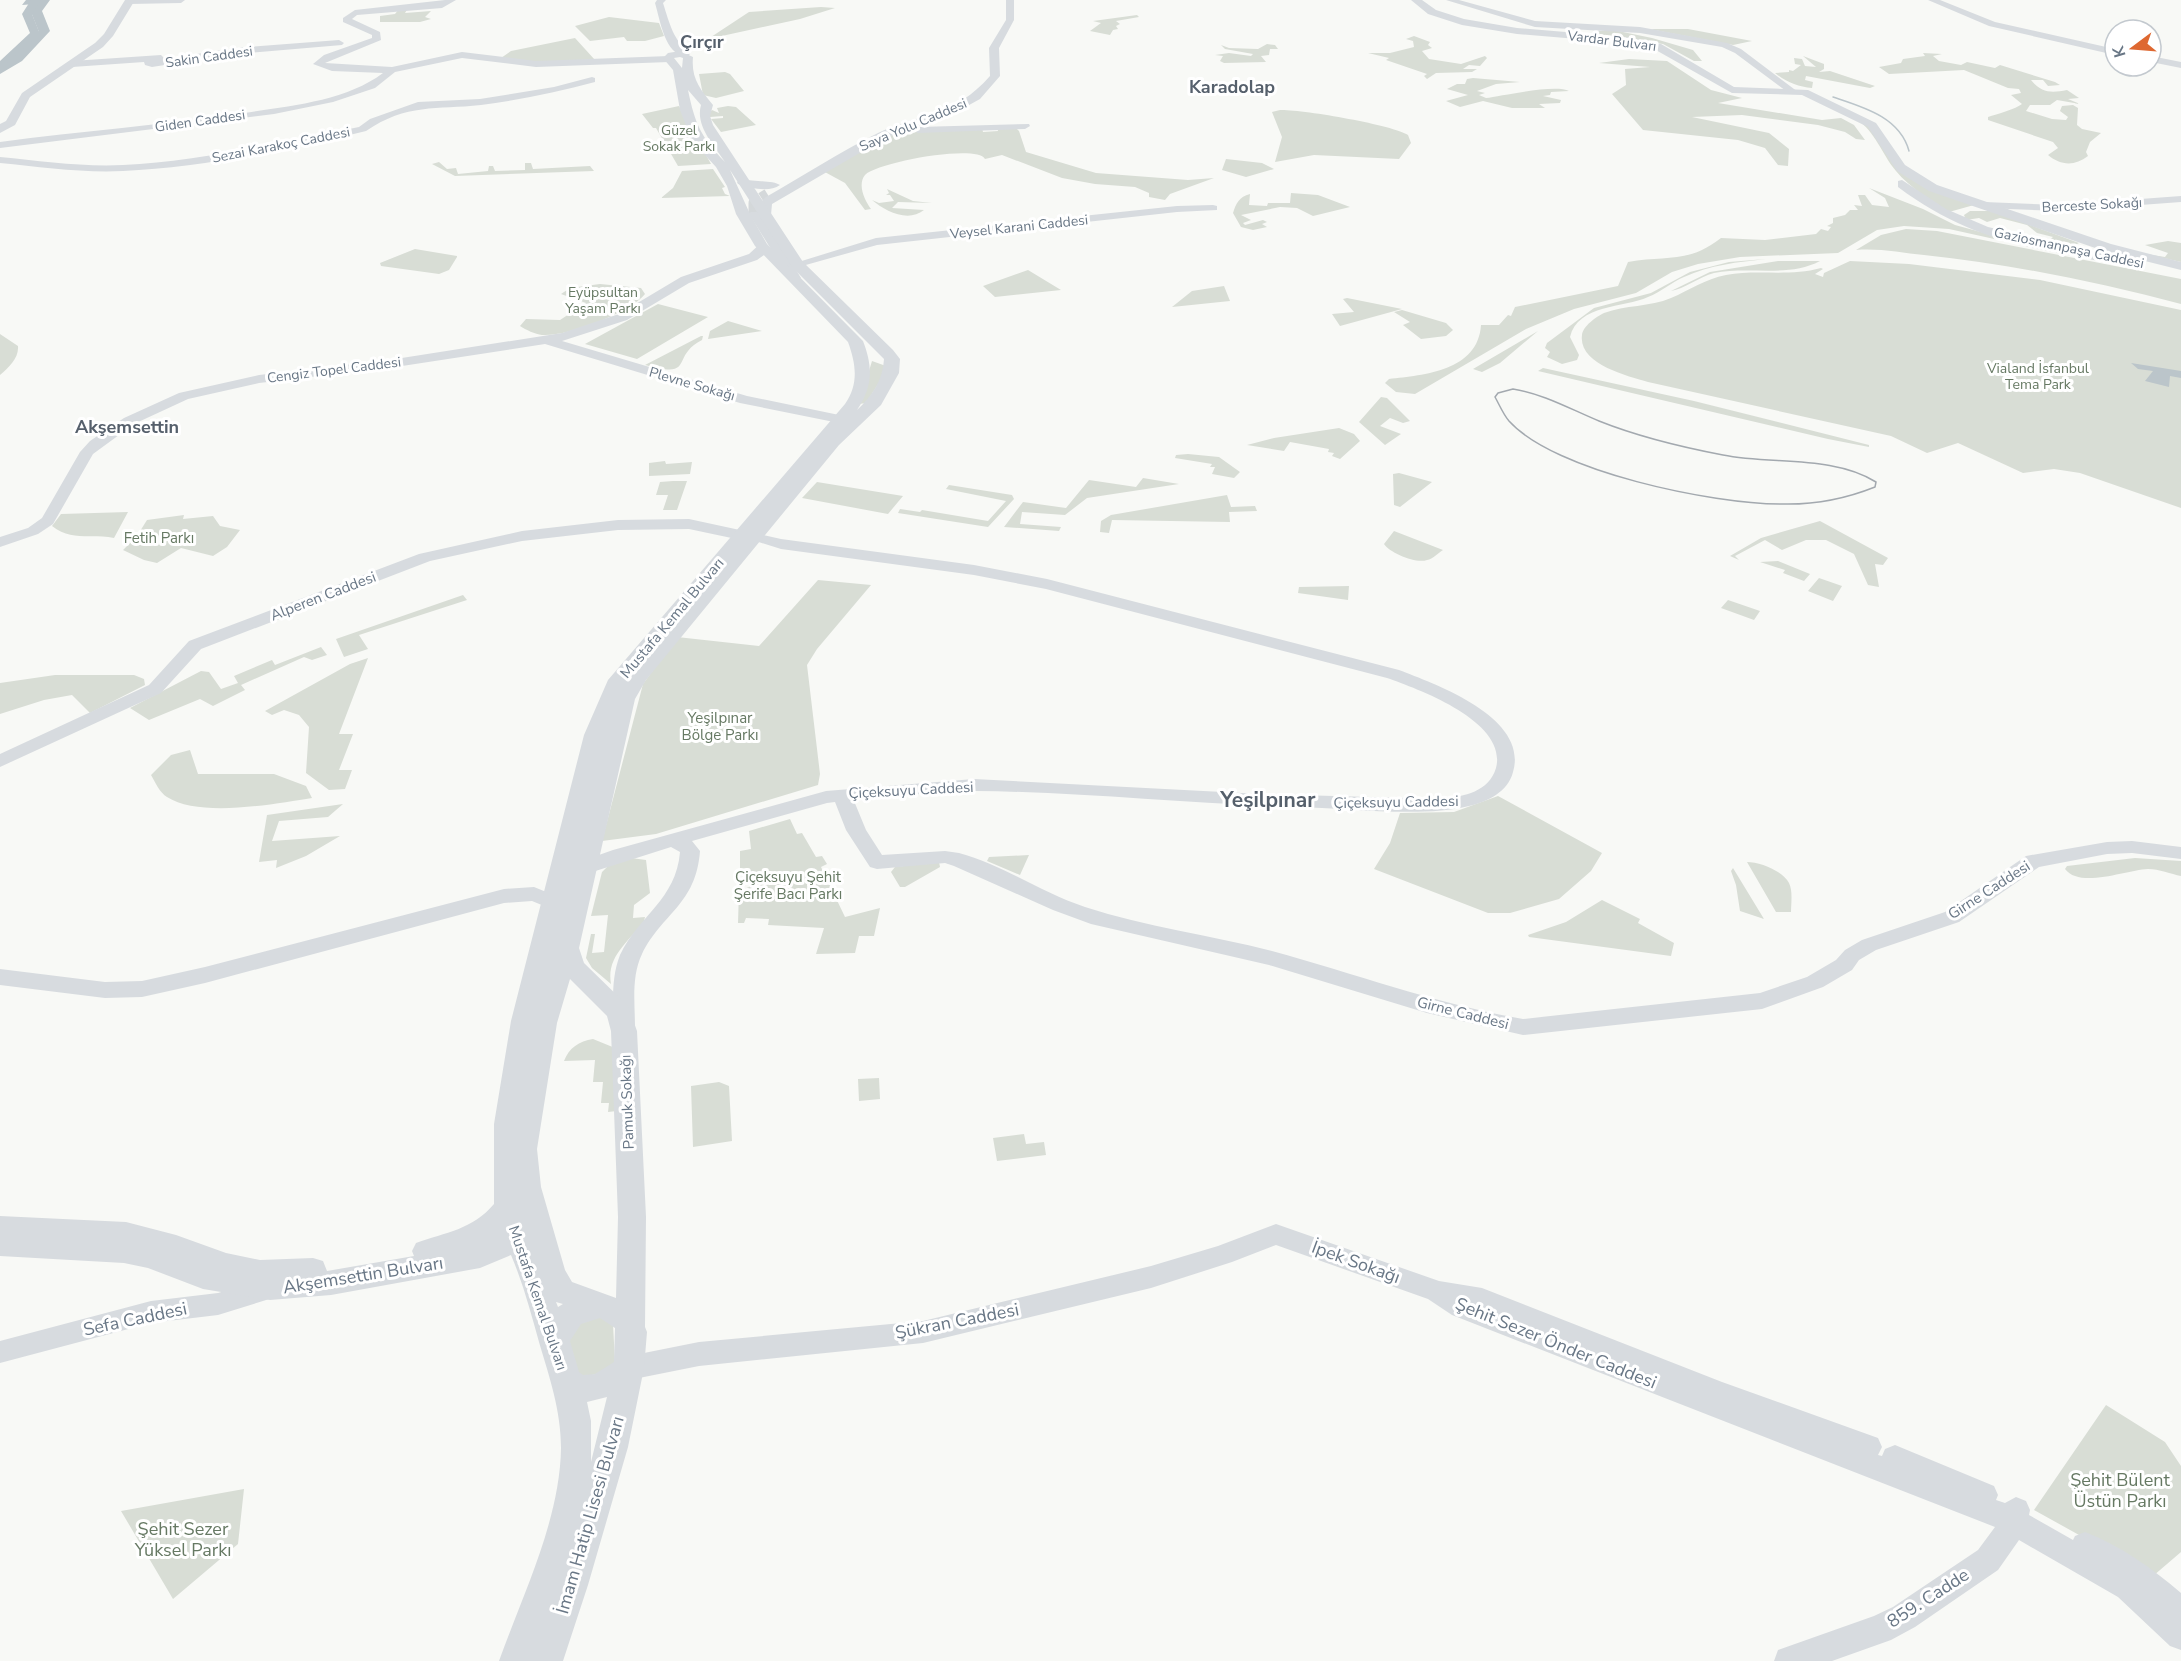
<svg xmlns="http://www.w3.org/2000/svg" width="2181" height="1661" viewBox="0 0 2181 1661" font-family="'Nunito Sans',sans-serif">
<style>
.green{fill:#d8ddd5}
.water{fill:#bbc5ca}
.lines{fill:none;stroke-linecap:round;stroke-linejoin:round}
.stream{stroke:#bbc5ca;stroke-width:1.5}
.river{fill:#bbc5ca;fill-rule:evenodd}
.secondary-tunnel{stroke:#d4d8da;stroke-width:13;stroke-dasharray:13 6;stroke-linecap:butt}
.secondary{fill:#d7dbdf;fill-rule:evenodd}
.primary{fill:#d7dbdf;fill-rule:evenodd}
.tram{stroke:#a3a9af;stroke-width:1.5}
.labels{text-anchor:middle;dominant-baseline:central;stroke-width:6;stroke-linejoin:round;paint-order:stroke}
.far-street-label{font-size:14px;fill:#697786;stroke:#fff}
.far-park-label{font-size:14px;fill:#667963;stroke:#fff}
.park-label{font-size:15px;fill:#667963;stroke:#fff}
.street-label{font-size:15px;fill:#697786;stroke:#fff}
.far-district-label{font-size:18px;font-weight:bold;fill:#56606c;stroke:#fff}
.near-street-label{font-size:18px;fill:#697786;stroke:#fff}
.near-park-label{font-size:18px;fill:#667963;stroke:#fff}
.district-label{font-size:21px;font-weight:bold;fill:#56606c;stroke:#fff}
</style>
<rect width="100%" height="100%" fill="#f8f9f6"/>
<path class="green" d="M821,7L835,8L800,19L708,39L749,12Z
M408,8L405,13L431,11L425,17L431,19L420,22H380V16L395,14L399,9Z
M1137,15L1139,17L1116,21L1120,24L1116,26L1118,29L1113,30L1110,35L1090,31L1101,23L1093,21Z
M609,17L659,23L664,36L645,41H627L624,37L590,41L575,26Z
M1649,29H1688L1752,41L1733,45Z
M1598,31H1618L1652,38L1693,50L1702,61H1694L1663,44L1599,35L1596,34Z
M1414,36L1430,42L1428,45L1432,48L1422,51L1429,59L1461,64L1485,56L1487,58L1480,66L1469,65L1463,69H1477L1472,72L1436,73L1427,79L1424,76L1427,74L1386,60L1389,58L1368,53H1390L1414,47L1413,41L1406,39Z
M575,38L595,60L535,62L501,58L511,51Z
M1267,44L1275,45L1278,49H1270L1269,55L1261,56L1266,62L1224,63L1220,61L1223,56L1215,55L1229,53L1251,56L1253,54L1225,49L1221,45L1229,48L1258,49Z
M1923,53L1942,54L1933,56L1939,61L1961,65L1967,62L1995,68L2000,65L2055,82L2060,85L2048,86L2043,80H2031C2042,93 2051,93 2067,90L2079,98L2068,99L2080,104L2057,100L2050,105H2030L2026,111L2052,119L2066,120L2068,117L2060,111L2062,106L2073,105L2078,108L2077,125L2082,129L2101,133L2090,142L2086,152L2088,156C2075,166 2061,166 2048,155L2058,148L2053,142L1988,120V117C1997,114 2016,109 2022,104L2011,95L2021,93L2019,89L2008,88L1964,70L1889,74L1879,67L1901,63L1903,59L1925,56Z
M1803,56L1824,64V69L1819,72L1830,71L1875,86L1870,88L1806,76L1805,80L1813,82L1812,88C1798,87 1786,82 1775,73L1789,72V70L1793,71L1801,65L1795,64L1794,58L1802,59L1805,66L1816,67Z
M1629,59L1667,61L1711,90L1742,98L1718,103L1822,120L1841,118L1854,125L1865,140L1856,139L1845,132L1818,125L1742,115L1692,117L1769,133L1789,149L1788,166L1778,165L1765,148L1738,140L1643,130L1612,94L1626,85L1625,69L1650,67L1599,63Z
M725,72L730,74L744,91L716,98L703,95L699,74Z
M1473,78L1520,82L1496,84L1477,91L1485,93L1479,95L1486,98C1501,96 1555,84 1569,91L1551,92L1550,95L1543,96L1561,100L1560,103L1539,104L1545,108H1512L1483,101L1460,107L1446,101L1468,95L1447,89L1457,84H1465L1467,79Z
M679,106L711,164L678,166L656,128H653L642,114Z
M728,106L736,107L756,125L721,132L711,119L723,118V116L710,117L709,113L712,110L719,113L717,108Z
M1280,110C1300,109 1394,125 1408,135L1411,143L1399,159L1314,155L1275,162L1282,137L1272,112Z
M1856,119L1868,125L1894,163L1974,205L1949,212C1931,201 1909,187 1896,171C1881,153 1876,132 1856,119Z
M997,127H1015L1019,131L1026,152L1096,173L1188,180L1214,178L1170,194L1165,200L1149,197V193L1135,187L1095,184L1062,178L1002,155L985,159C977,144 878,162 865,175C857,185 865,201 871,209L865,210L845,183L823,171L897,132L982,128L983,132L998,131Z
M1226,159L1262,163L1274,169L1246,177L1222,170Z
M439,162L447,169L456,168L458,174L488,171L489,166H493L495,171L525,170V163H531L533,169L590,166L594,171L455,176L432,164Z
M713,169L725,187L722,188L725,194L730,196L661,198L673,188L682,171Z
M1869,188L1923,209L1955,225L2062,254L1949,229L1904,226L1877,230L1838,253L1740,257L1698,264L1672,272L1636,293L1574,309L1526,329L1415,394L1396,392L1385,383L1389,379C1424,375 1478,371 1481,325H1499L1508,315L1511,316L1515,307L1618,286L1628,262C1666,255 1688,264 1721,238L1765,240L1816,234L1821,229L1828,231L1831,227L1827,226L1833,223V218L1845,215L1850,210H1858L1854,205L1862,206L1858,195H1865L1872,205L1889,207L1885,198Z
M887,189L913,201L932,203L898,202L892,208L924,210C908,223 885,211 872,200L879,203L894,201L890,195H886L889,193Z
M1291,193L1318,195L1350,207L1313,216L1297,208L1280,207L1241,215L1251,220L1243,223L1245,225L1263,220L1267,222L1262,224L1267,227L1253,230L1241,227L1233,213C1236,203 1239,197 1250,194L1249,205L1267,206L1268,203H1290Z
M1970,211H1992L2079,243L2071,247L2047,242L2053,237L2037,233L2027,225L2000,218L1987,222L1979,218L1966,220L1964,215Z
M1906,229L1937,231L2181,279V304C2097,282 2011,264 1924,255C1902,253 1879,248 1856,250L1881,235Z
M2168,241L2181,243V262L2146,254L2165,257L2168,253L2145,245Z
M415,249L457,256V257L449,270L439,274L381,266L380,263Z
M1766,259C1738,262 1710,265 1684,277C1672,282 1661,292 1648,297C1624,308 1578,304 1570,337L1579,355L1577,360L1562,364L1547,357L1550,352L1545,348L1547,343L1594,308L1651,293L1690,272L1729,262Z
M1778,261H1820C1788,278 1749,266 1714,273C1699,277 1684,289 1671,291L1710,272Z
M1850,261L1909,264L2040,280L2181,310V508L2080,473L2054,469L2023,473L1958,443L1927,453L1891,436L1648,382C1627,376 1578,364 1582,335C1583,326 1596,317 1604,313C1625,305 1650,307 1671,298C1690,290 1705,279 1726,275C1757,269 1789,277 1821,268L1823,269L1815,274L1823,277L1824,273Z
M1028,270L1061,290L995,297L983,286Z
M600,284L641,288L645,294C630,313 566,337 542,335C535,334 526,330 520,326L526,319L560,320L586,303L561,294L570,288Z
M1224,286L1230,301L1172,307L1192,291Z
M1347,298L1402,309L1340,326L1332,314L1354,312L1343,299Z
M658,304L708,317L637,359L585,344Z
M1402,310L1446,323L1453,330L1446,336L1421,339L1403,325L1410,322L1394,312Z
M728,321L762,331L708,339L710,331Z
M1538,331L1500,363L1482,372L1473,369Z
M0,334L18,346C19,358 9,367 0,375Z
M701,336H703L702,340C669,357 697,379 645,365Z
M872,361L886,366L884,375L866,403L859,404Z
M1543,368L1694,401L1869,445V447L1828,439L1538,371Z
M1381,397L1387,398L1410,421L1403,423L1390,418L1380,426L1401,434L1385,445L1359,422Z
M1339,428L1354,434L1360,441L1340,459L1332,456L1334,453L1328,452L1329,449L1290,442L1284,451L1247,445L1274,438Z
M1188,454L1219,457L1240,472L1234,478L1212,474L1215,467H1210L1212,464L1175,458L1176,455Z
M665,461L666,464L692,462L690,474L649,476V463Z
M1399,473L1432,482L1400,507L1394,505L1393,474Z
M1143,478L1179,484L1087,498L1065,515L1022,512L1020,524L1061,527L1059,531L1004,527L1023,502L1066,508L1089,480L1136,487Z
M673,481H687L677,510H663L668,495H656L660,482Z
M817,482L903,496L888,514L802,498Z
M949,485L1012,495L1014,499L988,527L898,513L900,509L920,512L922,510L988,521L1006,501L946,489Z
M1227,495L1231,507L1255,506L1257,511L1229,512L1230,522L1112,520L1109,533L1100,532L1101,521L1111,515Z
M128,512L114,538C91,533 72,542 52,526L61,514Z
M184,515L183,519L213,516L220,526L240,530L227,547L213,556L181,548L157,563L144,560L123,550L137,536L147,520Z
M1820,521L1888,558L1883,565L1875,564L1879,587L1868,585L1854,554L1826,540H1806L1782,550L1765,540L1735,556L1739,560L1730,556L1761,538Z
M1394,531L1443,550C1438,553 1433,559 1427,560C1416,564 1390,553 1384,544Z
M1778,561L1810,574L1804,581L1783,573L1785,570L1760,562Z
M1819,578L1842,586L1833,601L1808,591Z
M818,580L871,585L817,649L807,665L820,774L818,785L656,834L602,841L643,684L677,637L759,646Z
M1349,586L1348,600L1298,593L1299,587Z
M463,595L467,600L359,635L368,649L344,657L336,639Z
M1728,600L1760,611L1754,620L1721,608Z
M321,647L327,655L312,660L304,657L241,685L245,690L213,706L200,699L149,720L130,708L201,671L209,672L221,689L238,683L234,676L272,660L275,665Z
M368,658L339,734H353L339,770H352L345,789L329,790L306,773L309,727L299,715L284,710L272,715L265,711L350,664Z
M55,675H134L144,679L145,685L90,713L72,695L44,700L0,714V683Z
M190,750L198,774H274L306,786L312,798C275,804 199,818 167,797C160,793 155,782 151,775L171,755Z
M1498,796L1602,853L1591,871L1559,899L1510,913H1488L1374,869L1390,843L1400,813L1454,812Z
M343,804L328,817L279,821L272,841L340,836L306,856L276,868L277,860L259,862L267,815Z
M790,819L797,834L802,833L816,857L822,856L827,864L821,867L845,917L880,908L874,936H859L855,953L816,954L824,928L768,925L769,919L746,918L744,923H738L739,891L749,887L750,871H740V851L751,849L749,831Z
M1029,855L1020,875L987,861L989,857Z
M631,858L646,860L650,893L634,905L633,918L645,917L644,921C629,942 606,956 611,984L592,968L586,958L591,934H595L592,953L604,952L608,915L591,916L602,872L608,866Z
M2135,858L2181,861V876C2171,874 2159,869 2148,869C2126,870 2080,889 2065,869L2067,866Z
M939,862L940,867L905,887H900L891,872L895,867Z
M1747,862C1760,862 1783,871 1789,883C1793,891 1791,904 1791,912H1776Z
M1733,868L1764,919L1740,911L1736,885L1731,871Z
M1602,900L1640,919L1638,923L1674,943L1671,956L1529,937L1528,935L1566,922Z
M593,1039L615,1048L617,1111L608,1112L609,1103H601L603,1082H593L595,1060L564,1061C569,1048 579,1041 593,1039Z
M879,1078L880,1099L859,1101L858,1079Z
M719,1082L729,1086L732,1141L693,1147L691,1086Z
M1024,1134L1026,1144L1044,1142L1046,1155L997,1161L993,1138Z
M600,1313L613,1324L615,1362L612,1370L580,1378L566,1335L571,1325Z
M2106,1405L2165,1442L2181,1466V1552L2153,1576L2034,1510Z
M244,1489L238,1544L173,1599L121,1511Z"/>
<path class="water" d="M26,0H50L42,11L50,31L22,61L0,74V68L39,32L31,12L35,4L22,5Z
M2131,363L2181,371V378L2170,376L2169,387L2145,381L2153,371L2138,369Z"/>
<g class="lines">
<path class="stream" d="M1833,97C1863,107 1900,117 1909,151"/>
<path class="river" d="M31,0H41L32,14L40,34L0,69V61L30,33L22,14Z"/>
<path class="secondary-tunnel" d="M755,214V203L768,195"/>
<path class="secondary" d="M126,0H185L181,3L130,4Z
M445,0H456L442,8L357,15L352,19L380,32L381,40L325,63L392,67L462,52L536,61L669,56L674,59L669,62L536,67L462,58L395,72L375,88L333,102L274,114L0,148V142C81,131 163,125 244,113C290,106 346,101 383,73L332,71L313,64L324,55L372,38V35L343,22V18L355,10Z
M657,0H666L663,3C670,25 673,39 690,54L688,56C665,58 660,19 655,3Z
M1006,0H1014V20L999,48L1000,76L980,99L951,115L887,137L772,204L771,215L763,218L792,264L876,238L1177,206L1213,205L1217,206V210L1177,212L877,245L795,268L801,278L791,281L749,214L751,212H760V203L766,197C803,176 840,152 878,133C923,112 954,117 990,76L989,48L1006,20Z
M1446,0H1459L1535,21L1640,27L1727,43L1741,49L1798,92L1790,94L1735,53L1722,47L1640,33L1535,27Z
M1928,0H1940L1995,22L2115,49V55L1989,26Z
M339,40L344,43L342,45L235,54L152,67L145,65L144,62L72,67L67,64L72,61L161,55L165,59L235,48Z
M2151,56L2181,62V68L2151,62Z
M592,77L595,78V82C558,92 520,100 481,105C436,110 407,103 366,131C290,149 200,168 123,171C82,173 41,167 0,163V157C41,161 82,167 123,165C203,161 281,142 359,127L370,119L418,102L480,99L554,87Z
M1029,124L1030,126L1025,129L918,133L913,130L918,127Z
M742,179C753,182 773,180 780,185C769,193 751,188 738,184L737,182Z
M2181,196V202L2059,211L1984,208L1978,205L1984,202L2059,205Z
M762,242L768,246L764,255L757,260L689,283L627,320L562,341L747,396L844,416V422L839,423L740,403L545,344L389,368L259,383L188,399L134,424L93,454L53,524L38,534L0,547V537L28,528L42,518L80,452L90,441L124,418L179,393L259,375L389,360L562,333L619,314L681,277L749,254Z
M689,519L781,539L974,565L1047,579L1399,670C1438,685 1529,718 1513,772C1508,792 1487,802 1469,806C1423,818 1346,808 1297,807C1190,804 1083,792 976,791C935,791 894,797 854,801L866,830L882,855L945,851L959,853C1003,865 1042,893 1085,907C1146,927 1210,935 1272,951C1356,974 1437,1004 1523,1019L1760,993L1807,977L1836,960L1845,950L1862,940L1945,912L2026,856L2107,842L2132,841L2181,847V859L2132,853L2107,854L2039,867L1959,922L1876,950L1859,960L1852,970L1823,987L1762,1009L1523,1035L1427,1013L1269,965L1091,924L1053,910L954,866L945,863L877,869L870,867L846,830L835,802L827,803L692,841L700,851C696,905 662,913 642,954C631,977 635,1004 635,1028L632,1034L624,1036L616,1034C611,1024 613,1012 613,1002C613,986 614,970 620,955C639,915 676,900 680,852L671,847L586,874L579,872L576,867L579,862L613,850L826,791L974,779L1261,794L1443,799C1464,796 1489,792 1496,768C1508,722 1421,690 1387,678L1046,589L974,575L781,549L746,538L741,540L689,529L618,530L522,541L430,561L201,649L161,693L0,767V754L149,685L189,641L419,554L522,531L618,520Z
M534,887L561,898L564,903L561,908L554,910L532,901L504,903L205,983L142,997L105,998L0,985V969L105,982L142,981L205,967L504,889Z
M1276,1224L1439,1281L1482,1288L1722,1382L1878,1438L1882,1447L1878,1455L1882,1456L1885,1449L1895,1445L1994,1486L1998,1495L1996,1500L2005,1503L2016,1497L2026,1501L2030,1510L2029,1515L2073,1540L2075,1536L2085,1532C2121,1546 2152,1568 2181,1593V1650L2170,1646L2118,1597L2019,1540L1998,1570L1915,1627L1891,1640L1832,1661H1774L1778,1650L1874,1616L1893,1607L1978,1550L1995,1527L1452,1315L1428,1299L1276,1245L1232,1262L1151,1288L923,1343L699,1366L629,1380L620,1376L616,1368L620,1360L629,1356L699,1342L923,1321L1151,1266L1218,1246Z
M270,1277L279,1280L283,1288L279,1296L218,1315L151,1323L0,1363V1341L151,1301L218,1293Z"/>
<path class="primary" d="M125,0H135L113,36L103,47L30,97L15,125L0,133V124L6,121L22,93L95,43L104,34Z
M1411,0H1422L1436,10L1464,19L1517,28L1625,37L1661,44L1734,87L1808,90L1876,123L1905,165L1937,185L2111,244L2181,262V270L2101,250L1929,191L1897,171L1868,127L1802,95L1732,93L1654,49L1625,43L1517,34L1462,25L1428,14Z
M680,51L693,57C691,78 700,89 713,105L710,116L713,125L803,262L893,350L900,359L899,373L881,405L839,445L646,680L635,699L579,948L584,963L628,1006L637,1031L646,1217L645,1327L647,1332L644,1368L628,1447L588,1585L563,1661H499C523,1594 560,1520 561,1448C561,1410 549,1376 539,1342C531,1313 523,1283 511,1255L480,1268L331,1295L270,1300L203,1289L148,1268L124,1263L0,1256V1216L126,1222L176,1235L226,1253L260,1260L313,1258L323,1261L327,1271L414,1256L412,1251L416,1243C446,1232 472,1230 494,1204V1124L511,1021L584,735L608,680L845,404C859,384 856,364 848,342L755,246L736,214L727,186L716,167L692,141L680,110L673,70L663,58L668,53ZM680,57L683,58L682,68L674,58ZM688,90L701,105C695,126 714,145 725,162C701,137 695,124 688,90ZM730,170L793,268L884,359C883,380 872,396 857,410C873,386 873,367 863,341L767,244L750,214ZM570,979L607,1016L611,1031L618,1217L616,1298L572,1282L565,1270L541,1187L537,1149L557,1023ZM556,1302L563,1304L558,1307ZM600,1318L615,1328L614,1362L595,1374L583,1375L579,1372L570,1341L581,1324ZM607,1397L591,1462V1421L587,1402Z
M1902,180L1946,209L1988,227L2104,254L2106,257L2099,261C2018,245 1965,237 1898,187V181Z"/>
<path class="tram" d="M1513,389C1544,394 1570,409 1599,421C1639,437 1681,447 1723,455C1772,465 1833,455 1876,482L1875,487C1845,499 1814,505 1781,504C1713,504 1555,472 1509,421C1503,414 1499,404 1495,397L1498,393Z"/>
</g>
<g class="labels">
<g class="far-street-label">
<text transform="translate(1612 41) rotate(7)">Vardar Bulvarı</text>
<text transform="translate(209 57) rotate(-8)">Sakin Caddesi</text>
<text transform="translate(200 121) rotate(-8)">Giden Caddesi</text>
<text transform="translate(913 125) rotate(-23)">Saya Yolu Caddesi</text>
<text transform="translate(281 145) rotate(-11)">Sezai Karakoç Caddesi</text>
<text transform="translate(2092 205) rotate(-3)">Berceste Sokağı</text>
<text transform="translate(1019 227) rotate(-6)">Veysel Karani Caddesi</text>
<text transform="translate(2069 248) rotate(12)">Gaziosmanpaşa Caddesi</text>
<text transform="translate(334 370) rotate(-7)">Cengiz Topel Caddesi</text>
<text transform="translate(692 384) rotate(16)">Plevne Sokağı</text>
</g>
<g class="far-park-label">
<text x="679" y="130">Güzel<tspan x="679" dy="16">Sokak Parkı</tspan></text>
<text x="603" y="292">Eyüpsultan<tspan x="603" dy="16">Yaşam Parkı</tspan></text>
<text x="2038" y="368">Vialand İsfanbul<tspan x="2038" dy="16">Tema Park</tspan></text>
</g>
<g class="park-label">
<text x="159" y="538">Fetih Parkı</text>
<text x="720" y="718">Yeşilpınar<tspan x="720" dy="17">Bölge Parkı</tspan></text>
<text x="788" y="877">Çiçeksuyu Şehit<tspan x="788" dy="17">Şerife Bacı Parkı</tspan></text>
</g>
<g class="street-label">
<text transform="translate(323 596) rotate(-21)">Alperen Caddesi</text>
<text transform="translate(672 618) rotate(-50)">Mustafa Kemal Bulvarı</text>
<text transform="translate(911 790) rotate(-3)">Çiçeksuyu Caddesi</text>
<text transform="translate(1396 802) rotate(-1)">Çiçeksuyu Caddesi</text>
<text transform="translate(1989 890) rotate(-33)">Girne Caddesi</text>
<text transform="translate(1463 1013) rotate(14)">Girne Caddesi</text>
<text transform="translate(627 1102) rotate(-92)">Pamuk Sokağı</text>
<text transform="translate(538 1298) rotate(71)">Mustafa Kemal Bulvarı</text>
</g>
<g class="far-district-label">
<text x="702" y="42">Çırçır</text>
<text x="1232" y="87">Karadolap</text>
<text x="127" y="427">Akşemsettin</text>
</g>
<g class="near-street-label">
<text transform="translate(1356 1262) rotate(20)">İpek Sokağı</text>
<text transform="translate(363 1275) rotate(-9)">Akşemsettin Bulvarı</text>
<text transform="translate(135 1319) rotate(-12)">Sefa Caddesi</text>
<text transform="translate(957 1321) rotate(-11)">Şükran Caddesi</text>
<text transform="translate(1556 1343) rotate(22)">Şehit Sezer Önder Caddesi</text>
<text transform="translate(590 1515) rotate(-74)">İmam Hatip Lisesi Bulvarı</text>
<text transform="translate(1928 1598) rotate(-33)">859. Cadde</text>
</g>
<g class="near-park-label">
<text x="2120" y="1480">Şehit Bülent<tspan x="2120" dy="21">Üstün Parkı</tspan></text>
<text x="183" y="1529">Şehit Sezer<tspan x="183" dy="21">Yüksel Parkı</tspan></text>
</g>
<g class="district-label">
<text x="1268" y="800">Yeşilpınar</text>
</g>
</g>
<g transform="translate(2133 48) rotate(254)"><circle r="28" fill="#ffffff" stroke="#c3c9cf" stroke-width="1.5"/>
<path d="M0-4.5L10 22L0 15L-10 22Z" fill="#de6831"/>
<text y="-9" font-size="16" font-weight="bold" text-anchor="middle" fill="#697786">K</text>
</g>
</svg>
